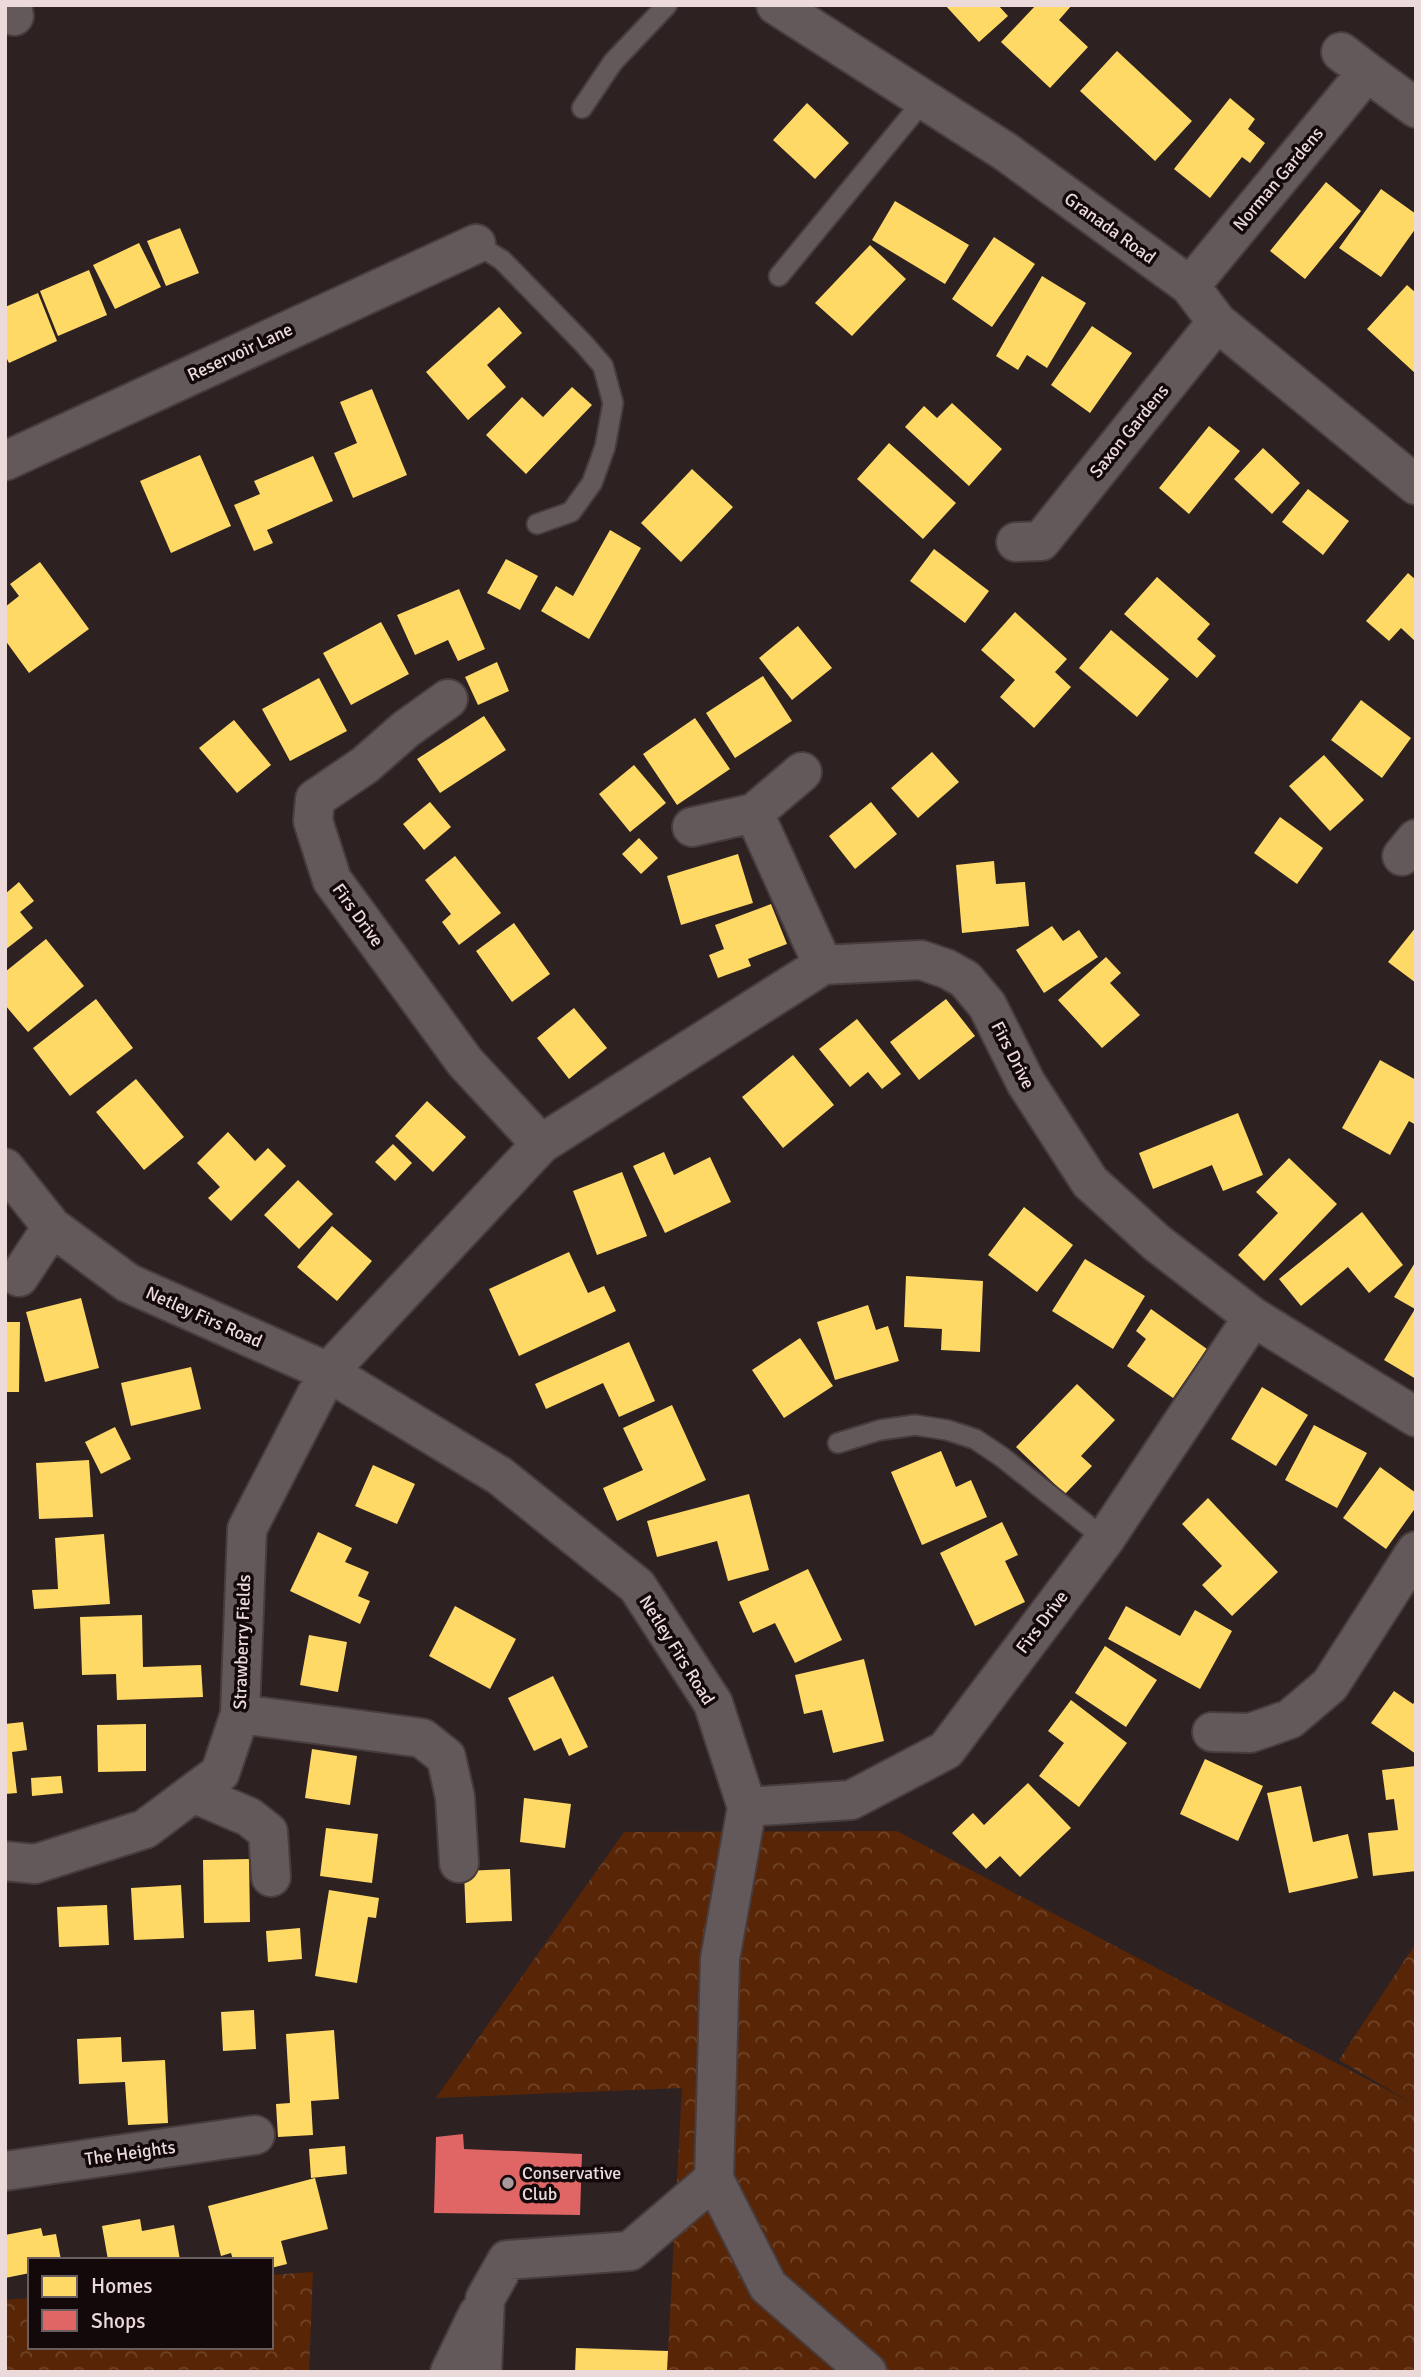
<svg xmlns="http://www.w3.org/2000/svg" width="1421" height="2377" viewBox="0 0 1421 2377" font-family="Signika,sans-serif">
<style>
.forest{fill:url(#forest-crowns)}
.homes{fill:#ffd966}
.shops{fill:#e06666}
.lines{fill:none;stroke-linecap:round;stroke-linejoin:round}
.service-casing{stroke:#483c3d;stroke-width:23}
.minor-casing{stroke:#483c3d;stroke-width:42}
.service{stroke:#64595a;stroke-width:19}
.minor{stroke:#64595a;stroke-width:38}
.poi-dot{fill:#aa999a;stroke:#14090a;stroke-width:2.5}
.labels{text-anchor:middle;dominant-baseline:central;stroke-width:7;stroke-linejoin:round;paint-order:stroke}
.street-label{font-size:18px;fill:#ecdadb;stroke:#14090a}
.poi-label{font-size:18px;fill:#ecdadb;stroke:#14090a;text-anchor:start}
</style>
<defs>
<pattern id="forest-crowns" width="20" height="18" patternUnits="userSpaceOnUse" patternTransform="scale(1.75)"><rect width="20" height="18" fill="#582606"/><path d="M2 6a3 3 0 1 1 6 0M12 15a3 3 0 1 1 6 0" fill="none" stroke="#70452a"/></pattern>
</defs>
<rect width="100%" height="100%" fill="#2e2122"/>
<path class="forest" d="M897,1831L1412,2103L1339,2060L1416,1943V2372H667L682,2088L436,2098L624,1832Z
M313,2272L309,2372H5V2300L30,2298V2347H271V2275Z"/>
<path class="homes" d="M945,5H998L1008,16L979,42Z
M1036,5H1072L1059,20L1088,47L1050,88L1001,42Z
M1117,51L1192,121L1155,161L1080,91Z
M1230,98L1255,119L1248,129L1265,143L1250,163L1242,157L1210,198L1174,169Z
M807,103L849,143L815,179L773,140Z
M1326,182L1361,211L1305,279L1270,251Z
M1381,189L1416,214V228L1381,277L1339,248Z
M895,201L969,245L945,284L872,240Z
M180,228L199,273L166,286L147,241Z
M994,237L1035,264L992,327L952,299Z
M139,243L161,287L115,309L93,265Z
M870,245L906,279L852,336L815,303Z
M89,270L107,315L58,336L40,291Z
M1042,276L1086,303L1047,368L1027,355L1018,370L996,356Z
M1407,285L1416,293V374L1367,329Z
M38,293L57,341L9,363L5,355V307Z
M499,307L522,333L487,365L506,387L468,420L426,372Z
M1092,326L1132,353L1090,413L1051,385Z
M572,387L592,405L526,474L486,435L522,397L543,417Z
M372,389L407,475L353,498L334,453L357,443L340,402Z
M952,403L1002,449L969,486L905,427L924,406L937,418Z
M1209,426L1240,451L1189,514L1159,488Z
M889,443L956,503L923,539L857,479Z
M1263,448L1300,483L1272,514L1234,479Z
M200,455L231,526L171,553L140,481Z
M313,456L333,501L267,530L273,543L254,551L234,505L260,494L254,481Z
M692,469L733,507L681,562L641,523Z
M1308,489L1349,521L1323,555L1282,522Z
M610,530L641,548L589,639L541,611L556,586L573,596Z
M934,549L989,591L965,623L910,581Z
M506,559L538,576L520,610L487,593Z
M40,562L89,629L29,673L5,640V607L19,596L10,584Z
M1408,573L1416,580V642L1401,628L1389,641L1366,621Z
M1157,577L1210,624L1197,639L1216,656L1197,678L1124,614Z
M459,589L485,649L458,661L448,640L415,655L397,615Z
M1015,612L1067,659L1055,672L1071,687L1034,728L1000,697L1015,680L981,650Z
M381,622L409,674L351,705L323,653Z
M798,626L832,668L792,700L759,658Z
M1111,630L1169,679L1137,717L1079,668Z
M497,662L509,691L478,705L465,677Z
M763,676L792,721L735,758L706,713Z
M319,678L347,731L290,761L262,709Z
M1361,700L1411,738L1382,778L1331,740Z
M484,716L506,750L440,793L417,759Z
M695,718L730,769L677,805L643,754Z
M234,720L271,765L237,793L199,748Z
M932,752L959,782L918,818L891,788Z
M1324,755L1364,800L1330,831L1289,786Z
M634,765L666,803L630,832L599,794Z
M430,802L451,827L424,850L403,824Z
M871,802L897,834L855,869L829,836Z
M1280,817L1323,848L1297,884L1254,853Z
M639,838L658,858L641,874L622,854Z
M738,854L753,903L681,925L667,876Z
M455,856L501,913L459,945L442,922L451,914L425,880Z
M994,861L996,884L1025,882L1029,926L962,933L956,865Z
M19,882L34,901L20,912L33,928L5,950V894Z
M771,904L787,944L748,959L751,966L718,978L709,955L724,949L715,925Z
M514,923L550,974L512,1002L476,951Z
M1052,926L1063,941L1079,930L1098,957L1044,993L1016,950Z
M1416,927V983L1388,962Z
M46,939L84,986L28,1032L5,1005V972Z
M1106,957L1121,973L1110,983L1140,1015L1102,1048L1058,1000Z
M96,999L133,1048L70,1096L33,1048Z
M946,999L975,1036L919,1080L890,1042Z
M574,1008L607,1048L569,1079L537,1038Z
M857,1019L901,1074L882,1089L868,1072L850,1087L819,1049Z
M793,1055L834,1105L783,1148L742,1097Z
M1380,1060L1416,1080V1125L1409,1121L1390,1155L1342,1128Z
M136,1079L184,1137L144,1170L96,1112Z
M427,1101L466,1137L433,1172L395,1136Z
M1238,1113L1263,1175L1223,1191L1212,1165L1153,1189L1139,1153Z
M228,1132L255,1161L268,1148L286,1166L231,1221L208,1198L220,1187L197,1163Z
M393,1144L412,1163L395,1181L375,1162Z
M664,1152L674,1175L710,1157L731,1202L665,1233L633,1166Z
M1289,1158L1337,1204L1264,1281L1238,1255L1278,1213L1256,1192Z
M622,1172L647,1236L597,1255L573,1191Z
M298,1180L333,1214L299,1249L264,1215Z
M1024,1207L1073,1245L1037,1292L988,1255Z
M1362,1212L1403,1265L1369,1293L1348,1267L1301,1306L1279,1279Z
M332,1226L372,1261L337,1301L297,1267Z
M569,1252L588,1293L604,1286L616,1311L519,1356L489,1289Z
M1085,1259L1145,1296L1113,1349L1052,1311Z
M1416,1261V1379L1384,1360L1415,1309L1394,1297Z
M906,1276L983,1281L980,1352L941,1350L942,1329L904,1327Z
M81,1298L99,1368L45,1382L26,1312Z
M868,1305L876,1330L888,1326L899,1361L835,1380L817,1322Z
M1151,1309L1207,1349L1173,1398L1127,1366L1146,1339L1136,1331Z
M5,1322H20L19,1392H5Z
M800,1338L833,1386L784,1418L752,1370Z
M629,1342L655,1401L619,1417L603,1383L546,1409L535,1384Z
M191,1367L201,1409L131,1426L121,1383Z
M1077,1384L1115,1420L1081,1456L1092,1466L1065,1494L1016,1447Z
M1262,1387L1308,1415L1276,1466L1231,1439Z
M672,1405L706,1480L617,1521L603,1488L643,1470L623,1428Z
M1314,1425L1367,1453L1337,1508L1285,1480Z
M115,1427L131,1459L101,1474L85,1442Z
M941,1451L956,1487L971,1480L987,1517L922,1545L891,1472Z
M89,1460L93,1517L39,1519L36,1463Z
M373,1465L415,1484L397,1524L355,1506Z
M1380,1467L1416,1493V1507L1386,1549L1343,1518Z
M749,1494L769,1570L728,1581L717,1541L657,1557L647,1521Z
M1208,1498L1278,1572L1232,1616L1202,1585L1222,1566L1182,1524Z
M1002,1522L1018,1555L1005,1561L1025,1602L975,1626L940,1553Z
M318,1532L352,1548L345,1562L369,1572L358,1596L370,1601L360,1624L290,1591Z
M104,1534L110,1604L34,1609L32,1590L58,1589L55,1538Z
M808,1569L842,1640L795,1663L775,1623L753,1633L739,1602Z
M455,1606L516,1639L490,1689L429,1656Z
M1126,1606L1180,1636L1195,1610L1232,1631L1200,1689L1108,1639Z
M142,1615L143,1667L201,1665L203,1697L117,1700L116,1674L82,1675L80,1617Z
M309,1635L347,1642L338,1692L300,1685Z
M1105,1646L1157,1680L1126,1727L1075,1693Z
M864,1659L884,1741L833,1753L822,1710L804,1714L795,1675Z
M553,1676L588,1747L569,1756L561,1738L534,1751L508,1698Z
M1394,1691L1413,1704L1416,1700V1754L1371,1723Z
M1071,1700L1127,1743L1079,1807L1039,1776L1064,1743L1048,1731Z
M23,1722L27,1750L12,1752L17,1793L5,1794V1724Z
M146,1724V1771L98,1772L97,1725Z
M312,1749L357,1756L350,1805L305,1798Z
M1205,1759L1263,1786L1238,1841L1180,1814Z
M1416,1766V1871L1373,1876L1368,1833L1398,1830L1394,1799L1386,1800L1382,1770Z
M61,1776L63,1793L32,1796L31,1778Z
M1028,1783L1071,1828L1020,1877L1000,1856L986,1869L952,1833L973,1813L984,1825Z
M1301,1786L1313,1842L1348,1834L1358,1878L1289,1893L1267,1793Z
M524,1798L571,1804L565,1848L520,1842Z
M326,1828L378,1834L372,1883L320,1876Z
M249,1859L250,1922L204,1923L203,1860Z
M510,1869L512,1921L466,1923L464,1871Z
M181,1885L184,1938L134,1940L131,1888Z
M329,1890L379,1898L376,1918L368,1917L357,1983L315,1976Z
M107,1905L109,1945L59,1947L57,1907Z
M300,1928L302,1959L268,1962L266,1931Z
M254,2010L256,2049L223,2051L221,2012Z
M334,2030L339,2099L311,2101L313,2135L278,2137L276,2104L290,2103L286,2034Z
M121,2037L122,2062L165,2060L168,2123L128,2125L125,2082L79,2084L77,2039Z
M345,2146L347,2174L311,2178L309,2149Z
M315,2178L328,2229L281,2241L287,2264L271,2268V2260H233L231,2253L221,2256L208,2206Z
M140,2219L142,2231L174,2225L180,2260H108L102,2226Z
M41,2228L43,2236L56,2234L61,2260H30V2273L5,2278V2235Z
M576,2348L668,2351L667,2372H575Z"/>
<path class="shops" d="M463,2134L464,2149L582,2154L580,2215L434,2213L436,2137Z"/>
<g class="lines">
<defs>
<path id="service" d="M582,108L613,62L667,5
M476,244L502,260L584,344L603,366L613,403L605,447L592,483L571,512L537,524
M779,276L924,100
M838,1443L880,1430L915,1425L947,1430L975,1439L1002,1457L1105,1539"/>
<path id="minor" d="M12,5L14,16
M776,5L1006,152L1190,286L1217,322L1416,485
M1341,52L1367,72
M1190,286L1367,72L1416,108
M5,461L476,244
M1016,542L1041,541L1217,322
M448,699L406,729L365,765L315,799L313,821L332,880L465,1062L541,1144
M754,813L823,965
M692,827L754,813L802,772
M1402,856L1416,839
M5,1168L52,1227L128,1283L328,1372L500,1476L637,1586L713,1703L747,1807L720,1959L714,2179L768,2286L867,2372
M19,1277L52,1227
M240,1714L422,1738L446,1757L455,1797L459,1863
M1212,1732L1250,1733L1290,1719L1330,1685L1416,1551
M193,1793L249,1817L268,1832L271,1877
M747,1807L851,1800L946,1750L1105,1539L1253,1317
M5,1861L35,1864L145,1829L220,1773L240,1714L247,1529L328,1372L541,1144L823,965L921,960L947,969L965,979L987,1005L1026,1083L1090,1182L1157,1243L1253,1317L1416,1417
M5,2171L255,2135
M450,2372L478,2314
M482,2372L485,2299L507,2260L630,2251L714,2179"/>
</defs>
<use href="#service" class="service-casing"/>
<use href="#minor" class="minor-casing"/>
<use href="#service" class="service"/>
<use href="#minor" class="minor"/>
</g>
<circle class="poi-dot" cx="508" cy="2183" r="7"/>
<g class="labels">
<g class="street-label">
<text transform="translate(1278 179) rotate(-50)">Norman Gardens</text>
<text transform="translate(1110 228) rotate(36)">Granada Road</text>
<text transform="translate(240 352) rotate(-25)">Reservoir Lane</text>
<text transform="translate(1129 431) rotate(-51)">Saxon Gardens</text>
<text transform="translate(358 915) rotate(54)">Firs Drive</text>
<text transform="translate(1013 1055) rotate(63)">Firs Drive</text>
<text transform="translate(204 1317) rotate(24)">Netley Firs Road</text>
<text transform="translate(1042 1622) rotate(-53)">Firs Drive</text>
<text transform="translate(242 1642) rotate(-88)">Strawberry Fields</text>
<text transform="translate(677 1650) rotate(58)">Netley Firs Road</text>
<text transform="translate(130 2153) rotate(-8)">The Heights</text>
</g>
<g class="poi-label">
<text x="522" y="2173">Conservative<tspan x="522" dy="21">Club</tspan></text>
</g>
</g>
<rect width="1421" height="2377" fill="none" stroke="#ecdadb" stroke-width="14"/>
<rect x="28" y="2258" width="245" height="91" fill="#14090a" stroke="#6a5d5e" stroke-width="2"/>
<rect x="42" y="2276" width="35" height="21" fill="#ffd966" stroke="#6a5d5e" stroke-width="2"/>
<text x="91" y="2293" font-size="21" fill="#ecdadb">Homes</text>
<rect x="42" y="2310" width="35" height="21" fill="#e06666" stroke="#6a5d5e" stroke-width="2"/>
<text x="91" y="2328" font-size="21" fill="#ecdadb">Shops</text>
</svg>
